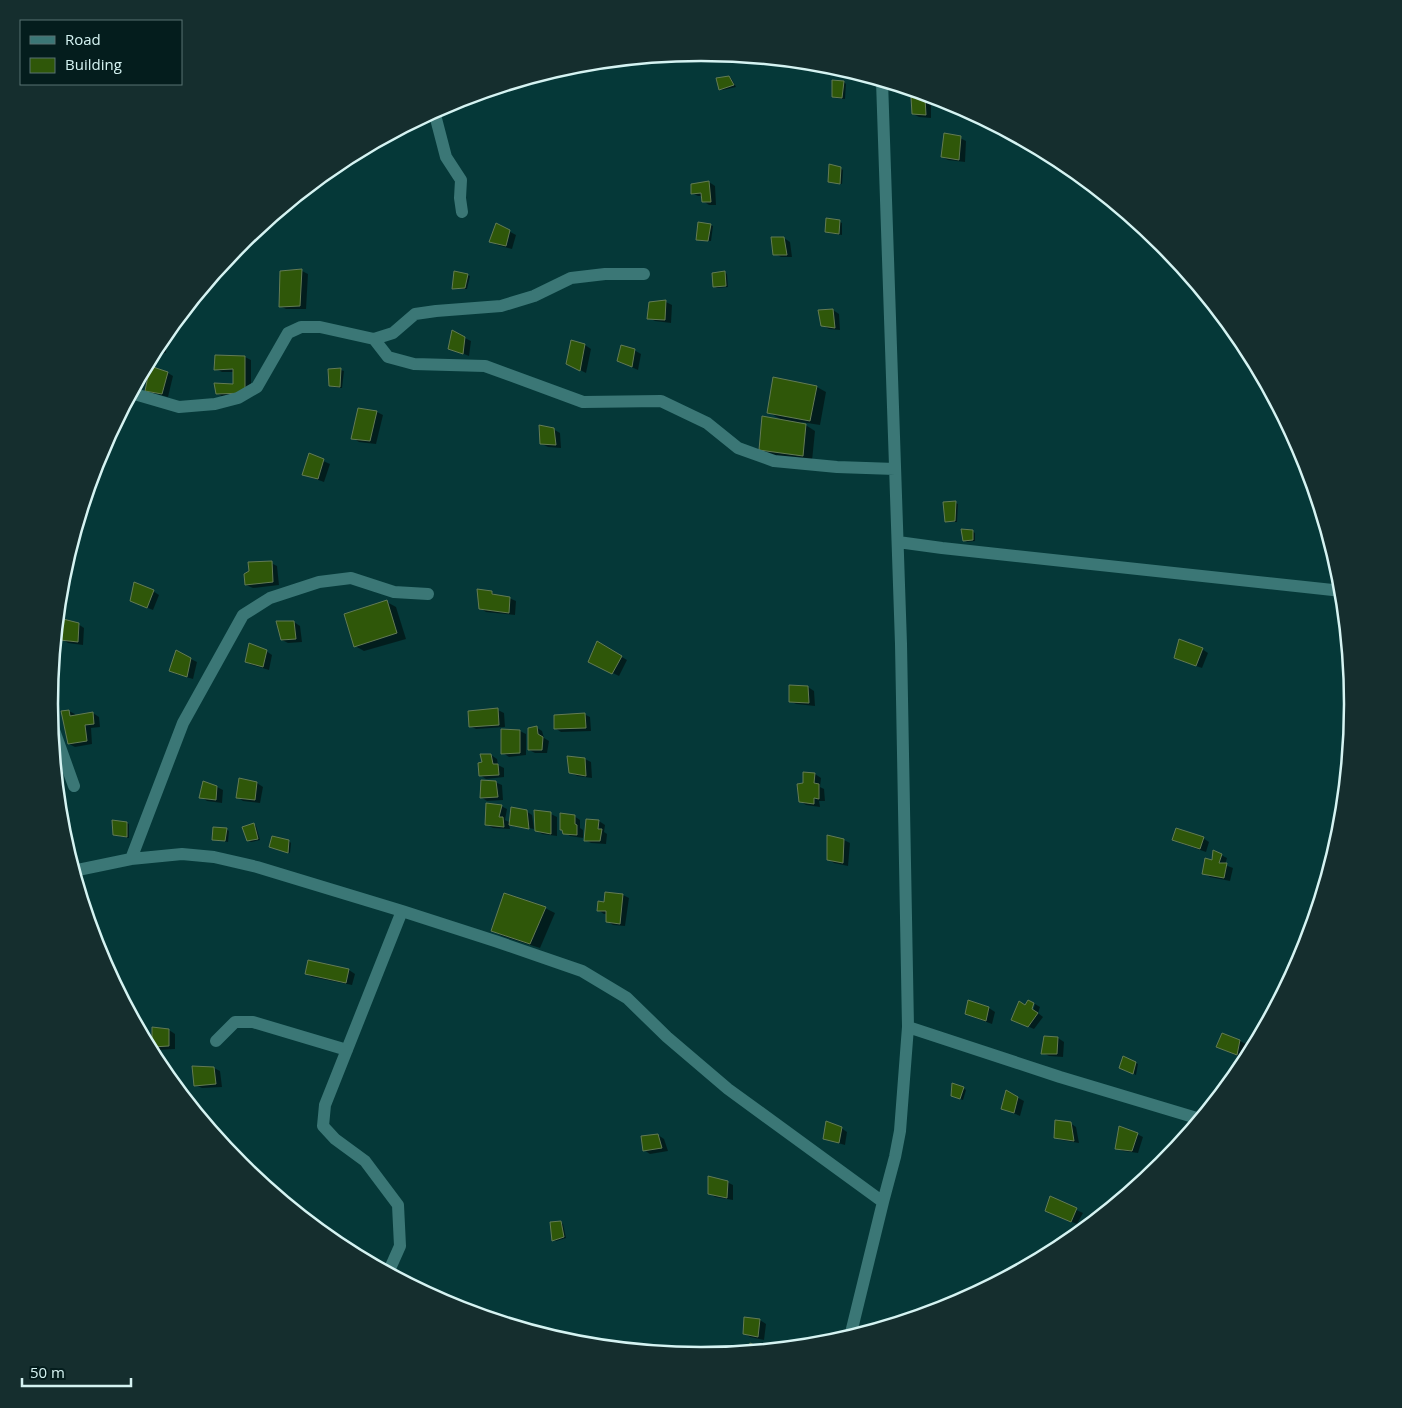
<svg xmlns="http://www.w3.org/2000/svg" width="1402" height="1408" viewBox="0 0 1402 1408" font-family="'Open Sans',sans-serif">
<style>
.shadow{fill:#0007}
.building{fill:#2f5709;stroke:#637b55}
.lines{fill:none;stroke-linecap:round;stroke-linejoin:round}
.minor{stroke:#3b7776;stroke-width:12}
.rim{fill:none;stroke:#d5f3f2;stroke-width:2.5}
</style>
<rect width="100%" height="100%" fill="#053838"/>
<path class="shadow" d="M729,77L731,78L736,87L723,90L720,89Z
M844,82L846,84L845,99L835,98L833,96Z
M925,99L931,103V118L919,117L913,114Z
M960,138L966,141L965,162L948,160L942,157Z
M840,168L843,170L842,184L829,182Z
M709,182L715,186L716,205H709L703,201L702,196H698L692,193Z
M840,222L842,223V235L829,233L826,232Z
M497,225L516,235L512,249L497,245L491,241Z
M710,225L713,226L711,241H700L698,239Z
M784,238L790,242L792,257H781L775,254Z
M302,271L308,274L306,309H286L280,306L281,272Z
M725,272L727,274L728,287L717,288L714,286Z
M467,275L470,276L467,289H456L453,288Z
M666,302L672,305L671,323L655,321L649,318L651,303Z
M833,310L839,314L840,330L829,329L822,325Z
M452,332L471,341L469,356L449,348Z
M162,337L166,339V353H153Z
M585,345L591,349L586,373L574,367Z
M634,350L641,354L638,370L618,361Z
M245,357L251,360V396L223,397L217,393L234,385V372H222L216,369Z
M329,370H341L344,371L342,388L333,387L330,385Z
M168,373L173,376L168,397L152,393L146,390Z
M817,387L826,392L820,425L801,422L815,431L812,461L770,455L760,450L782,420L768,412Z
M377,412L383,415L376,444L359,442L353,438Z
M553,429L560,433L561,448L548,447L542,444Z
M310,455L330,464L324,482L310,477L304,474Z
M956,503L958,504L957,522H948L946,521Z
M972,531L975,533V541L967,542L964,540Z
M271,563L277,566L279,585L253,588L246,585Z
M153,591L159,595L153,610L138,604Z
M491,592L498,596L509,598L516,601L515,615L486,612L480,608Z
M387,602L396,607L406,639L364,651L355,646Z
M294,622L300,626L302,642L288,643L282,640Z
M78,624L84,628L83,645L68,643L62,639Z
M598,643L627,660L619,676L596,665Z
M1202,649L1208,653L1202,668L1181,661L1175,657Z
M266,651L272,655L269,670L252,665L246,662Z
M191,659L197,662L193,679L176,674L170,671Z
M808,687L814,691L815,706L796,704L790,701Z
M498,710L504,713L505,727L476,729L470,726Z
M69,711L75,714V716L93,713L99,717L100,727L91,728L92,744L75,747L69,744L63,712Z
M584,714L590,717L591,731L561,732L555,728Z
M536,727L542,731L544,738L549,741L547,753H535L529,750Z
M520,731L526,734V755L509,757L503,753Z
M491,755L497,759L498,765L504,768V777L486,779L480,775L483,763Z
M585,759L591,762L592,778L577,776L570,772Z
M804,773L815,774L821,778L820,787L824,789L825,801H819L820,807L806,805L800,801L804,784Z
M240,780L257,783L263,787L260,803L243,801L237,797Z
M495,782L502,785L503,800L487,801L481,797Z
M217,787L223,790L222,803L207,801L201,797Z
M501,806L507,809L505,820L511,823L526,811L532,815L534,829L515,825V827L509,824L510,829L493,828L487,825Z
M551,814L557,817V836L542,834L535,830Z
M574,816L580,820V828L583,830V838L570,836L561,830Z
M587,821H599L605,825L604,832L607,834L606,844L591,843L585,840Z
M127,823L129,824V838L114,835Z
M253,824L256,826L260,840L251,842L248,840Z
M226,829L229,831L228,842L213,839Z
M1203,838L1209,842L1206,852L1180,843L1174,840Z
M844,840L850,843L848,866L834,863L828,859Z
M289,841L291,843L290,853L270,847Z
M1221,855L1227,858L1225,865L1233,868L1230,881L1210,877L1204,873L1213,861Z
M623,895L629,898L625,926L613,925L607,921V914H604L598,910L605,904Z
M545,908L555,913L540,948L502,936L493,931Z
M349,970L355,974L352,985L312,977L306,974Z
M969,1002L989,1008L995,1012L992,1024L973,1017L967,1013Z
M1029,1002L1034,1004L1032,1007V1015L1035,1004L1040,1007L1038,1013L1043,1017L1034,1029L1013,1020Z
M169,1030L175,1034V1049L159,1050L153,1046Z
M1058,1038L1064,1042L1063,1057L1049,1056L1043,1053Z
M1240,1041L1246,1044L1243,1058L1224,1050Z
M1136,1063L1138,1064L1136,1075L1121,1067Z
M214,1068L220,1071L222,1087L202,1088L195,1085Z
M963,1088L966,1090L963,1100L955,1097Z
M1007,1092L1024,1101L1020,1116L1002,1108Z
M1070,1123L1076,1127L1079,1143L1061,1140L1055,1137Z
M841,1128L847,1132L845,1145L831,1141L825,1138Z
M1137,1134L1143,1137L1138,1153L1123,1151L1117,1148Z
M658,1135L664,1139L668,1151L650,1154L644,1150Z
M727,1182L733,1185V1200L715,1197L709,1193Z
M1051,1198L1083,1213L1077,1224L1052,1214Z
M561,1223L563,1224L566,1238L556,1241L553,1240Z
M760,1320L766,1324L764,1340L750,1337L744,1333Z"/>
<path class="building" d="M729,76L734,85L719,90L716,78Z
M832,80L844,81L842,98L832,97Z
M911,97L925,98L926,115L912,114Z
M944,133L961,136L959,160L941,157Z
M829,164L841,167L840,184L828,182Z
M709,181L711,202H702L701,193L691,194V184Z
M826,218L840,220L839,234L825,232Z
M698,222L711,224L708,241L696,240Z
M496,223L510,230L506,246L489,242Z
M771,237H784L787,255H773Z
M302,269L300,306L279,307L280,271Z
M454,271L468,274L465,288L452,289Z
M725,271L726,286L713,287L712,273Z
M666,300L665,320L647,319L649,302Z
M833,309L835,328L821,326L818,310Z
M452,330L465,337L463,354L448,349Z
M160,340V351L154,350L159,341Z
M571,340L585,344L580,371L566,364Z
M621,345L635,349L632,367L617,361Z
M215,355L245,356V393L216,394L214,383L233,384V369L214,370Z
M150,366L168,372L162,394L145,391Z
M341,368L340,387L329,386L328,369Z
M773,377L817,386L810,421L767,413Z
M358,408L377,411L370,441L351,439Z
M762,416L806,424L803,456L759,450Z
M539,425L554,428L556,445L540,444Z
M309,453L324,459L318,479L302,475Z
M956,501L955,521L945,522L943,502Z
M961,529L973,530V540L963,541Z
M272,561L273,582L245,585L244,574L249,571L248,562Z
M134,582L154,590L147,608L130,601Z
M477,589L492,591V594L510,597L509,613L479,609Z
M387,600L397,633L354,647L344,614Z
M63,619L79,623L78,642L60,640Z
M276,621H294L296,639L281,640Z
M1179,639L1203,648L1196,666L1174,658Z
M597,641L622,656L612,674L588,662Z
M249,643L267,650L263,667L245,662Z
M176,650L191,658L187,677L169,671Z
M789,685L808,686L809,703L789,702Z
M498,708L499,725L469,727L468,711Z
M69,710L70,716L93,712L94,724L85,725L87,741L68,744L61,711Z
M585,713L586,728L554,729V715Z
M537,726L538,734L543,737L542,750H528V728Z
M501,729L520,730V753L501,754Z
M480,754H491L493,764H498L499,775L479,776L478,763L482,762Z
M567,756L585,758L586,776L569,773Z
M803,772L815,773L814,783L819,784V799L814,798V804L799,802L797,784L803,783Z
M239,778L257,782L255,800L236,798Z
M481,780L496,781L498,797L480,798Z
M203,781L217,786L216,800L199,798Z
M486,803L502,805L499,817H503L504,827L485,825Z
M511,807L527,810L529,829L509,825Z
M534,810L551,812V834L535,831Z
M560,813L575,815V824L577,825V835L563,834L562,830H560Z
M586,819L599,820L598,829H602L600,841H584Z
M112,820L127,822V837L113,835Z
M254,823L258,839L247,841L242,827Z
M213,827L227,828L225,841L212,840Z
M1176,828L1204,837L1200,849L1172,840Z
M827,835L844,839L843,863L827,860Z
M272,836L289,840L288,853L269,847Z
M1213,850L1222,854L1219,863H1227L1224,878L1202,874L1205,858L1212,860Z
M605,892L623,894L620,924L606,922V911H597L598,901L604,902Z
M504,893L546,907L530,944L491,931Z
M308,960L349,969L346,983L305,974Z
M968,1000L989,1007L986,1021L965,1014Z
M1028,1000L1034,1003L1032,1009L1038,1013L1028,1027L1011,1020L1019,1001L1025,1005Z
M152,1027L169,1029V1046L152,1047Z
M1222,1033L1240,1040L1237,1055L1216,1047Z
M1044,1036L1058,1037L1057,1054H1041Z
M1123,1056L1136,1062L1133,1074L1119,1068Z
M192,1066L214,1067L216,1084L194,1086Z
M952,1083L964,1087L960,1099L951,1096Z
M1006,1090L1018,1097L1014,1113L1001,1109Z
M1055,1120L1071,1122L1074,1141L1054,1138Z
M826,1121L842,1127L839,1143L823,1139Z
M1119,1126L1138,1133L1132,1151L1115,1149Z
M658,1134L662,1148L643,1151L641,1136Z
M708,1176L728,1181L727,1198L708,1194Z
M1050,1196L1077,1208L1071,1222L1045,1211Z
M561,1221L564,1237L552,1241L550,1222Z
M744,1317L760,1319L758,1337L743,1334Z
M750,1343L765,1350L747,1352Z"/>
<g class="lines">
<path class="minor" d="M882,81L901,644L908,1027L900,1131L895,1157L883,1202
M434,111L446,157L461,180L460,198L462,212
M374,339L388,357L414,364L485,366L583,402L661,401L707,423L738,448L774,461L837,467L895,469
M131,393L179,407L215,404L238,398L257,387L288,333L301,327H320L374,339L393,333L415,314L436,311L501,306L534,296L571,278L605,274H644
M898,542L942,548L1342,591
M50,719L74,786
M131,859L183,723L243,615L270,598L319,582L351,578L394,592L428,594
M73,871L131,859L182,854L214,857L257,867L402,911L495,941L582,971L627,998L667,1037L728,1089L883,1202L850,1337
M908,1027L1060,1077L1200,1119
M216,1041L235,1022H253L347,1050
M388,1273L400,1246L398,1205L365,1161L335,1139L323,1126L325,1105L402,911"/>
</g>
<path d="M0 0H1402V1408H0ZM58 704a643 643 0 1 1 1286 0a643 643 0 1 1-1286 0Z" fill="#152e2e" fill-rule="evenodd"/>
<path class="rim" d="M58 704a643 643 0 1 1 1286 0a643 643 0 1 1-1286 0Z"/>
<rect x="20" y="20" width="162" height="65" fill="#041d1d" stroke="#587372"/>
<rect x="30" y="36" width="25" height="8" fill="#3b7776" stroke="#587372"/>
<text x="65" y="45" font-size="15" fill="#d5f3f2">Road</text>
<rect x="30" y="58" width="25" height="15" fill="#2f5709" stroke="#587372"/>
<text x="65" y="70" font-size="15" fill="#d5f3f2">Building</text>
<path d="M22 1378v8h109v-8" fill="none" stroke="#d5f3f2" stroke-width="2.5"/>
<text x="30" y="1378" font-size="15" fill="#d5f3f2" stroke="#041d1d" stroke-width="4" paint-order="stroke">50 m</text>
</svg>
